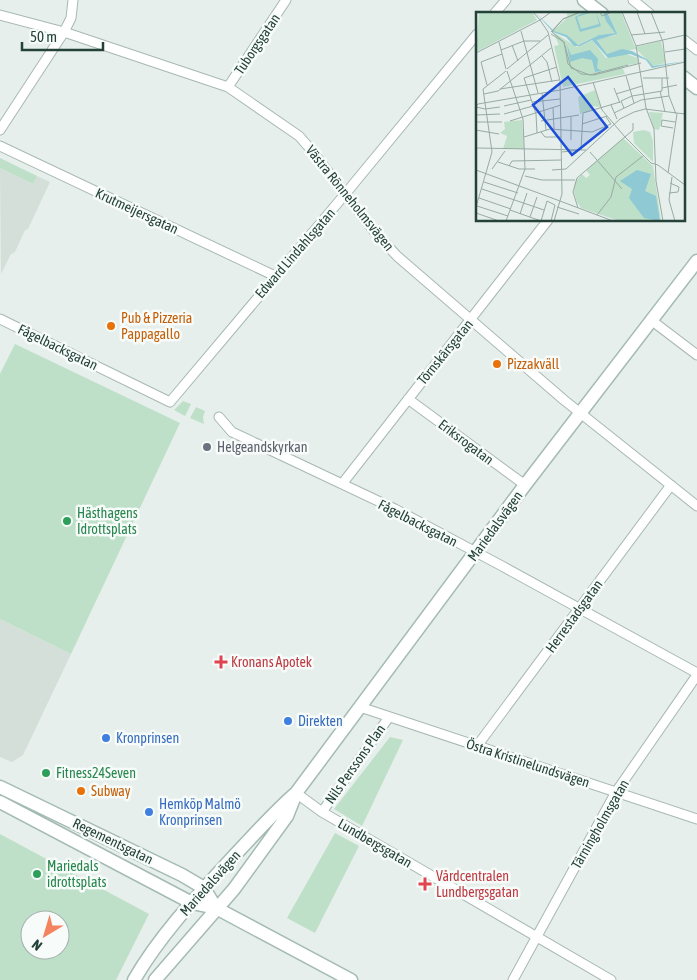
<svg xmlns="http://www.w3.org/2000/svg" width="697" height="980" viewBox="0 0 697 980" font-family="'Asap Condensed',sans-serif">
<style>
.built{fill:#d4dfda}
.green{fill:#bfe0c8;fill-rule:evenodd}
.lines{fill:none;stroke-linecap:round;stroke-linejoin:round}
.street-casing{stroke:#a8b8b2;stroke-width:11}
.secondary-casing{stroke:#a4bbb3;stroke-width:15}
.street{stroke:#fff;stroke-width:9}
.secondary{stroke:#fff;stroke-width:12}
.food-dot{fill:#e8710a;stroke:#f7fbf9;stroke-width:2}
.worship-dot{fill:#6b7280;stroke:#f7fbf9;stroke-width:2}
.leisure-dot{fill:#2e9e5b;stroke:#f7fbf9;stroke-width:2}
.health-dot{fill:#e0444e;stroke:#f7fbf9;stroke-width:2}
.shop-dot{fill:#3f7fe0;stroke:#f7fbf9;stroke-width:2}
.labels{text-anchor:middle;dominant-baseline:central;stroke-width:5;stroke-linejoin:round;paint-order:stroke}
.street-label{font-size:14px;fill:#24423a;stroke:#f7fbf9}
.food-label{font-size:14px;fill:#c56008;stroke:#f7fbf9;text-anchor:start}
.worship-label{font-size:14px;fill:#5b616d;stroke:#f7fbf9;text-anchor:start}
.leisure-label{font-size:14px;fill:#27864d;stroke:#f7fbf9;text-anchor:start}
.health-label{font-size:14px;fill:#be3a42;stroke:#f7fbf9;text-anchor:start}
.shop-label{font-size:14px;fill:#366cbe;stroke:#f7fbf9;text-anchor:start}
.inset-road{fill:none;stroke:#98aaa4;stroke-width:1}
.view{fill:#1d4ed8;fill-opacity:0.15;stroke:#1d4ed8;stroke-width:2.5}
.inset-edge{fill:none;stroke:#24423a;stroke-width:2.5}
</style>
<rect width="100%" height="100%" fill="#e6efeb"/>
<path class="built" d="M0,168L33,184L37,176L50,182L28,229L25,230L15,252L11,254L1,274Z
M0,619L71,654L23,755L12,762L0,757Z"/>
<path class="green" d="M0,158L37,176L33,184L0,168Z
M15,344L180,423L71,654L0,619V374Z
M183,401L191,404L185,416L174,410Z
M196,407L205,411L203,417L204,424L190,418Z
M390,737L403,740L362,826L334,809Z
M335,833L359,846L315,933L287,918Z
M0,834L149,914L116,980H0ZM30,920H60V950H30Z"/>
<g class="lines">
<defs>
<path id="street" d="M633,0L650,14
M494,14L506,0
M0,15L64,32L228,87L299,136L313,152L373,230L397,256L564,400L697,506
M683,39L697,50
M228,87L286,0
M0,130L64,32L71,18L73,0
M0,146L275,276
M0,319L170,402L346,193L477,34
M651,320L697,355
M408,399L525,485
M219,417L232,432L395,509L502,566L697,673
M342,484L548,220
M360,707L697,819
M477,746L671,485
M296,793L322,812L611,980
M322,812L389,717
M513,980L616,792L697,675"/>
<path id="secondary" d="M584,0L602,14
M683,77L697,88
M0,787L182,875L204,888L216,908
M0,802L192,903L216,908L351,980
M134,980C160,935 197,896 232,858C253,836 273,813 296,793L525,485L697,261
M155,980L234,889L287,816L295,796"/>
</defs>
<use href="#street" class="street-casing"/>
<use href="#secondary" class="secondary-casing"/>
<use href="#street" class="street"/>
<use href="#secondary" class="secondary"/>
</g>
<g class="food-dot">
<circle cx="111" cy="326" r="5"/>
<circle cx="497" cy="364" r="5"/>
<circle cx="81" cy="791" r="5"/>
</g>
<circle class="worship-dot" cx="207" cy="447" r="5"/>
<g class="leisure-dot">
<circle cx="67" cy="521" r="5"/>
<circle cx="46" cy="773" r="5"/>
<circle cx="37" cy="874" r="5"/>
</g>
<g class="health-dot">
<path d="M218.5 654.5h5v5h5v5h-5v5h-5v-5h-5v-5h5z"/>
<path d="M422.5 876.5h5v5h5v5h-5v5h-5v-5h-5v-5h5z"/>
</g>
<g class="shop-dot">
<circle cx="288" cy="721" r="5"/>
<circle cx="106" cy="738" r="5"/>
<circle cx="149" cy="812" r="5"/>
</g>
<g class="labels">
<g class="street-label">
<text transform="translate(257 44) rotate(-56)">Tuborgsgatan</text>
<text transform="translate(350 198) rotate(51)">Västra Rönneholmsvägen</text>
<text transform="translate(137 211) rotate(25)">Krutmeijersgatan</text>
<text transform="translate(295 253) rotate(-49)">Edward Lindahlsgatan</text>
<text transform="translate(58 347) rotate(26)">Fågelbacksgatan</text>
<text transform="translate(445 352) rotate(-51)">Törnskärsgatan</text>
<text transform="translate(466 442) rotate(37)">Eriksrogatan</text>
<text transform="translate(418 523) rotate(27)">Fågelbacksgatan</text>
<text transform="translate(495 526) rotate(-54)">Mariedalsvägen</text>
<text transform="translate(574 616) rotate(-54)">Herrestadsgatan</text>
<text transform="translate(528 763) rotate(18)">Östra Kristinelundsvägen</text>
<text transform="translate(355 764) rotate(-55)">Nils Perssons Plan</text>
<text transform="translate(600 824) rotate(-60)">Tärningholmsgatan</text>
<text transform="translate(113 841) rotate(26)">Regementsgatan</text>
<text transform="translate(375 843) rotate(30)">Lundbergsgatan</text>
<text transform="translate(210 883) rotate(-48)">Mariedalsvägen</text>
</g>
<g class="food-label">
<text x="121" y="318">Pub &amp; Pizzeria<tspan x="121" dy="16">Pappagallo</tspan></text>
<text x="507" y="364">Pizzakväll</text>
<text x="91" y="791">Subway</text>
</g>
<g class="worship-label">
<text x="217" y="447">Helgeandskyrkan</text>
</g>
<g class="leisure-label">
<text x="77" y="513">Hästhagens<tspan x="77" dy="16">Idrottsplats</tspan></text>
<text x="56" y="773">Fitness24Seven</text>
<text x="47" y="866">Mariedals<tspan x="47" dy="16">idrottsplats</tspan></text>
</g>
<g class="health-label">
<text x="231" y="662">Kronans Apotek</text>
<text x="436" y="876">Vårdcentralen<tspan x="436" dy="16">Lundbergsgatan</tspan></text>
</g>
<g class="shop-label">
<text x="298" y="721">Direkten</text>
<text x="116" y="738">Kronprinsen</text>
<text x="159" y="804">Hemköp Malmö<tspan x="159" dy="16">Kronprinsen</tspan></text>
</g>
</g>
<g transform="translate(476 12)">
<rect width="209" height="209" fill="#e6efeb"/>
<path d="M3,0H56L61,8L0,40ZM90,0H127L139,21L123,23L101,33L91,23L77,19L92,5ZM139,0H145L159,35L185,29L190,51L177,54L160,37L131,42L121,27L140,23L132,3ZM77,20L101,35L116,28L130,46L150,42L162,46L163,51L146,54L149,62L87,75L78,34L83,33ZM119,78L125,95L116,94L117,98L104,102L102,85ZM173,100L187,101L183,118L178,117ZM46,108L48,137H27L31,124L24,121L29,117L28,110ZM168,118L174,120L177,129V150L158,131L157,120ZM147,126L177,154L185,209H143L105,196L101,190L98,180L99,170L106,162L110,166L114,163L110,158Z" fill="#bfe0c8"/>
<path d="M59,0L78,19L91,23L102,33L123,23L139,21L130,9L127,0H131L141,22L121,28L131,42L146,37L156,39L172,48L177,54L209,49L176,56L170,48L154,42L132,46L116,28L104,34H98L90,25L77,20ZM108,0H117L101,5L105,17L123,12L120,0L125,14L104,20L99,5ZM91,33L95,43L114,38L122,47L121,56L126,59L119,60L116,48L106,46L94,50ZM161,158L175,162L169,179L180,184L184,209L168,206L153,186L156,177L144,169Z" fill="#8ec9d4"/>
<path class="inset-road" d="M57,0L64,8L75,0M105,0L87,7L76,20L88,30L95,56L114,63L152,53M124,0L126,4L137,0M146,0L160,34L170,96L178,117L180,169L187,209M161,0L169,22M175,0L187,30L193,84L200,102M45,19L62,81M75,20L87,7L104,0M75,22L88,30L92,52L105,62L118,63L165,51M155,23L189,20M23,30L30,57M36,33L42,49M160,34L209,23M25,38L48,29H64M189,40L209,37M0,41L64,8L72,20L84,69L86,182L78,209M66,44L71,50L76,70M31,57L72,23M150,64L158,91M167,66H193M117,70L126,98L149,125L175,151L182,153L209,173M11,73L5,50L26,42M138,76L144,91M186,76L201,73M24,77L83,68M84,78L209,50M184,79L189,100M66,81L70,118M8,82L22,79L75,36M140,82L166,74M56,90L84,87M2,92L84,78M2,92L1,93L0,95L9,97L24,95M135,93L141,107M28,94L55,88M77,96L78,117M148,96L145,89L156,84L186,79V66M138,101L165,88L193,84M28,102L57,94M0,103L24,102M95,105V128M34,109L85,93M65,109L103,103M0,110H26M106,112L131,104M197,116L185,114L186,108L199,110M0,118L23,122M65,120L69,125H85M61,121L60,102L48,66L81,55M48,125L74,117L116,120L135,112L130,105M0,136L110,138M105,138L107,101L144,90M86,140L103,138M114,140L146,177M22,150L43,157H59M33,154L36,149L86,148M16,157L29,139M0,158L84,189M76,158L90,157L144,107L158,100L169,97L209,102M192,161L201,102M49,164L66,168H99M196,165L193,188L199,209M8,170L42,181M6,177L68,198M193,181L202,180L203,175L194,171M3,186L35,197M84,189L137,209M1,194L32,204M0,195L16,140L7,77L30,59M81,195L103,202M102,196L97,180L101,166L157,118V111M34,198L65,209M0,201L23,209M44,202L51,181M121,203L135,185L140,165L167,144M54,205L61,185M30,209L49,157L47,107L31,59M65,209L71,189L79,193L75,209"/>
<path class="view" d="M92,65L131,115L96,143L57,93Z"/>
<rect width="209" height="209" class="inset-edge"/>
</g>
<g transform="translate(45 935) rotate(218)"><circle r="24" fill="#f7fbf9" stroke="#a3b1ad"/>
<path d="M0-4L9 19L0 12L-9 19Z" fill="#f4845f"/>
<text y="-8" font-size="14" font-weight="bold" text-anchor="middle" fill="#24423a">N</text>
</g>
<path d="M22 42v8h81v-8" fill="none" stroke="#24423a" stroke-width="2.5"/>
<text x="30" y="42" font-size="15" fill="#24423a" stroke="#f7fbf9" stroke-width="4" paint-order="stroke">50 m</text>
</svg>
